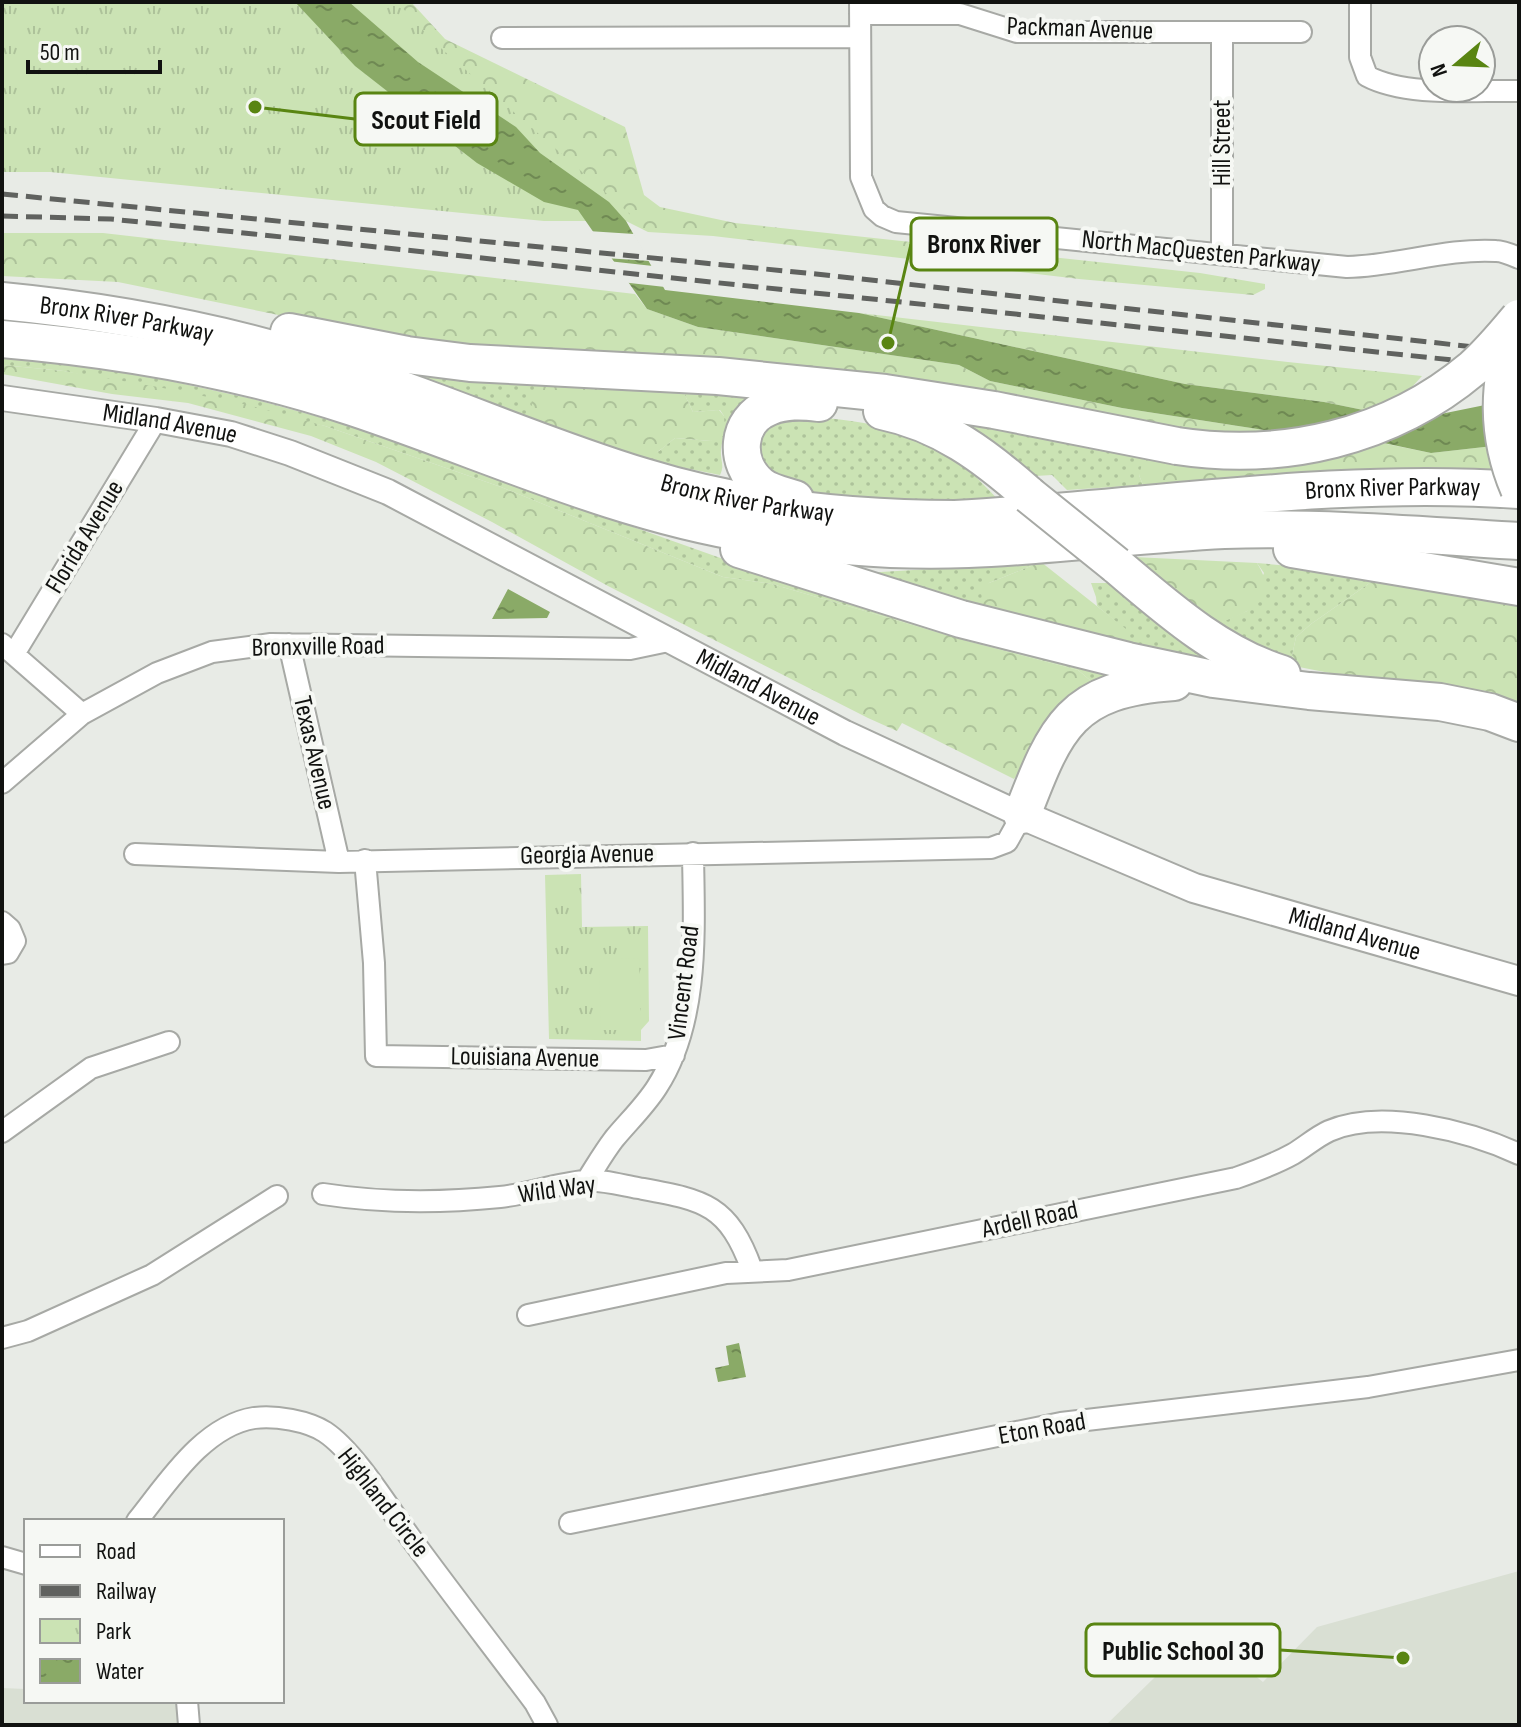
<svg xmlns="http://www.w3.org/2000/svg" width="1521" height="1727" viewBox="0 0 1521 1727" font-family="'Sofia Sans Condensed',sans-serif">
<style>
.built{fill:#d9dfd3}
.grass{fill:url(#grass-dots)}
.forest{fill:url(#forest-crowns)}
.park{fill:url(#park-tufts)}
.garden{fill:#cbe3b4}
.water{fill:url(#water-ripples)}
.pier{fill:#e8ebe6}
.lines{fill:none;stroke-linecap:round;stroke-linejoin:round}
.minor-casing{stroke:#a7a9a5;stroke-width:24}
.tertiary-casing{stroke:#a7a9a5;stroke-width:28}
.secondary-casing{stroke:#a7a9a5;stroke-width:32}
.motorway-casing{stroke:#a7a9a5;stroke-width:40}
.minor{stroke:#fff;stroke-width:20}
.tertiary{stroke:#fff;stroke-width:24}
.secondary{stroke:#fff;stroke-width:28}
.motorway{stroke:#fff;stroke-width:36}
.rail{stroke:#60625f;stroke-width:5;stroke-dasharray:16 8;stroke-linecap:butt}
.motorway-bridge-casing{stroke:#a7a9a5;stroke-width:40;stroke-linecap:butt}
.motorway-bridge{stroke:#fff;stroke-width:36}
.labels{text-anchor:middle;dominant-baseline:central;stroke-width:8;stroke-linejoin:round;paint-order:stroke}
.street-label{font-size:26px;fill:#111210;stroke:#f6f8f4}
.leader{fill:none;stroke:#598512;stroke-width:3}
.callout-dot{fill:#598512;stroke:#f6f8f4;stroke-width:3}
.callout{fill:#f6f8f4;stroke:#598512;stroke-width:3}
.callout-label{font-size:28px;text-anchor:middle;font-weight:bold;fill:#111210}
</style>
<defs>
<pattern id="grass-dots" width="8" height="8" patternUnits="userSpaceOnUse" patternTransform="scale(2)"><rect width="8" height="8" fill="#cbe3b4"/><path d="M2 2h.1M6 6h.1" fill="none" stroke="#adc29a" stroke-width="1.8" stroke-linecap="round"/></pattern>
<pattern id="forest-crowns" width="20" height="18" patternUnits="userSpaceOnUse" patternTransform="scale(2)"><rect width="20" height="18" fill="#cbe3b4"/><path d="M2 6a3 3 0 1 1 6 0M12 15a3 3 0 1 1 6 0" fill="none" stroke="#adc29a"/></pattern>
<pattern id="park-tufts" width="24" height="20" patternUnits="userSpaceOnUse" patternTransform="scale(2)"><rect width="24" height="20" fill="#cbe3b4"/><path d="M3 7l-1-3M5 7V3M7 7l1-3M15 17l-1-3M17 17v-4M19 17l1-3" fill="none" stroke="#adc29a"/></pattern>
<pattern id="water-ripples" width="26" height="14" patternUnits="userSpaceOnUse" patternTransform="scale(2)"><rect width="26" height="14" fill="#8aaa67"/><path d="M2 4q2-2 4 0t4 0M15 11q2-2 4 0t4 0" fill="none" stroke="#6f8953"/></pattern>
</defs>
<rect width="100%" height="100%" fill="#e8ebe6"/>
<path class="built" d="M1519,1571V1725H1106L1200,1633L1263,1682L1317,1627Z
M2,1688L26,1689V1701H179L185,1725H2Z"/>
<path class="grass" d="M2,357L107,369L170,381L253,399L341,423L774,577L1145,674L1060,712L1091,681L1078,670L971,642L772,584L723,577L501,487L325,426L64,371L2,365Z
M391,371L542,380L548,428Z
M681,387L770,394C749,408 723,422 721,450C720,460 725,465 720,475L639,459L659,451L675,438L711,441L724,416L720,410L693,412Z
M921,413L1153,457L1139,475L1143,485L1067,490L1052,475L1019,477Z
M788,414C843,420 909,423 955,458C971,470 985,487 1000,501C942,504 818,505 768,479L754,440L760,428Z
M1041,562L989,583L983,608L865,573Z
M1257,563L1392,575L1374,580L1311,624L1296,637L1292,656L1299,667L1271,660L1212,626L1247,611L1264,573Z
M1091,583H1112L1236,674L1104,647L1126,630L1097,606L1096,597Z"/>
<path class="forest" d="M349,2H411L445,39L625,127L644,195L660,207L735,223L1200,273L1265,284V289L1253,295L1079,279L713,236L648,232L626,221L609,202Z
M2,233H103L635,294L647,309L698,327L959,365L990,381L1122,408L1284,433L1269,438L439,348L118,282L2,276Z
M859,313L1288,362L1422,376L1402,398L1373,412L1324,402L1185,384Z
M2,365L64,371L158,387L248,405L325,426L501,487L723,577L772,584L971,642L1078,670L1091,681L1060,712L1014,779L902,723L897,731L868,718L608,586L492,522L376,462L311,436L188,403L112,394L2,374Z
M542,380L681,387L693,412L719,410L724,416L725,435L711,441L675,438C665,446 652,459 638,459C625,458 608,449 596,445C567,435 508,422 542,380Z
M1372,441L1431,453L1493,446L1497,469L1326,471L1143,485L1139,475L1142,464L1153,457Z
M1134,557L1257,563C1283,604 1244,613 1212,626Z
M1041,562L1126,629L1127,638L1118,641L983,608L981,591L989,583Z
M1374,580L1519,601V710L1299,667L1292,656L1296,637L1311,624Z"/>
<path class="park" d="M2,2H397L434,42L638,221H544L50,172H2Z
M581,874L582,927L648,926L649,1021L641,1030V1041L549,1039L545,875Z"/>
<path class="garden" d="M639,958L641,1030H601L599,959Z"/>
<path class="water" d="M295,2H349L418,62L516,127L540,153L609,202L626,221L665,290L859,313L1185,384L1324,402L1373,412L1426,417L1485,405L1493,446L1431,453L1322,430L1284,433L1122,408L990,381L959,365L698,327L647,309L578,210L544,202L477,163L414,114L404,110L387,91L355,66Z
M508,589L550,612L547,618L492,619Z
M739,1343L746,1377L718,1382L715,1368L729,1365L726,1346Z"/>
<path class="pier" d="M588,231L634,234L650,261L605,258Z
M608,261L653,266L665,287L621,282Z"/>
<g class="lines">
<defs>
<path id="minor" d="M860,2L861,177L874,209L882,216L896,222L1347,267C1397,266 1446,248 1496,251C1503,251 1512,255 1519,258
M1360,2V57L1367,76C1406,97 1475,90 1519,91
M860,14H960L1017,32H1301
M502,38L860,37
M1222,253V33
M2,644L82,714
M289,644L339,862
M14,654L156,420
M2,783L82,714L157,673L212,652L271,644L630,649L673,640
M135,854L339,862L991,848L1007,842L1022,815
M365,860L374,963L376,1056L646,1060L674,1055
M2,922L10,929L15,941L8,953L2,954
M2,1132L91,1068L169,1042
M587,1180C596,1166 604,1152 614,1139C628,1122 645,1106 657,1087C700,1021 694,928 693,853
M323,1194C381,1203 441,1203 500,1197C528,1194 555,1184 584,1181C601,1179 621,1185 638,1188C703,1200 728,1203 752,1270
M528,1315L726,1273L788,1270L1236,1178C1256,1171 1275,1164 1293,1154C1305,1147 1316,1137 1329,1131C1381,1108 1469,1131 1519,1154
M2,1338L28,1331L152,1275L277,1196
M137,1521C167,1484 203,1426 254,1418C275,1415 308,1421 325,1432C355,1452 388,1507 410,1537C451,1593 493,1647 535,1703L547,1725
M570,1523L1061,1423L1368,1387L1519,1360
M2,1557L26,1564
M187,1701L189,1725"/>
<g id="tertiary">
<path id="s1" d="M2,398L156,420L231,434L290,453L388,492L845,733L1022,815"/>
</g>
<g id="secondary">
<path id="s2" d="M1022,815L1194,888L1519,981"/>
</g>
<g id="motorway">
<path id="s3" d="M2,301C117,312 230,334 341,369C443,401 541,446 644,477C745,508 850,519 955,519C1144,509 1330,477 1519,490"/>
<path d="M289,332L407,355L470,363L718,376L885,393L994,410L1177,446"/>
<path d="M2,339C120,349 240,370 352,407C485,451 613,512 751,534C823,546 896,552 968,549C1054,546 1139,534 1224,530C1322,527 1421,535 1519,541"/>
<path d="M882,411C941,423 985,456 1029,495"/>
<path d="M795,499C783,495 770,493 760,485C733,463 736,420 769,407C785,400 802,401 819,403"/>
<path d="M739,549L961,619L1128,661L1213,679L1309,691L1440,702L1490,712L1519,723"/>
<path d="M1292,549L1519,587"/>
<path d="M1116,565C1167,608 1218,654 1282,674"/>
<path d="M1022,815C1056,726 1071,689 1174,682"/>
</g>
</defs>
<use href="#minor" class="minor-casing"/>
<use href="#tertiary" class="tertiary-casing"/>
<use href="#secondary" class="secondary-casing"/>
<use href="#motorway" class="motorway-casing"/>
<use href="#minor" class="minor"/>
<use href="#tertiary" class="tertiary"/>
<use href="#secondary" class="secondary"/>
<use href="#motorway" class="motorway"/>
<path class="rail" d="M2,194L816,274L1519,352
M2,216L111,219L1519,367"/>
<defs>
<path id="motorway-bridge" d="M1516,327C1497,383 1496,435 1519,489
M1177,446C1282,462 1390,438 1473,368C1490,353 1504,336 1519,318
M1029,495L1116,565"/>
</defs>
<use href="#motorway-bridge" class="motorway-bridge-casing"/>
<use href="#motorway-bridge" class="motorway-bridge"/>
</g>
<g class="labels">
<g class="street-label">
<text transform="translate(1080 29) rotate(2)">Packman Avenue</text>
<text transform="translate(1222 143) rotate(-90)">Hill Street</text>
<text transform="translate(1201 252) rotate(6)">North MacQuesten Parkway</text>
<text stroke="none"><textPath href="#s3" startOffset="126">Bronx River Parkway</textPath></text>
<text stroke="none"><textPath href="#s1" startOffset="170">Midland Avenue</textPath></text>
<text stroke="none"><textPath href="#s3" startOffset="1422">Bronx River Parkway</textPath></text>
<text stroke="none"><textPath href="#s3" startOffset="774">Bronx River Parkway</textPath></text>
<text transform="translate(85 537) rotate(-59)">Florida Avenue</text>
<text transform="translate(318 647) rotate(-1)">Bronxville Road</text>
<text stroke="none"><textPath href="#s1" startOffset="818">Midland Avenue</textPath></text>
<text transform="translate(314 753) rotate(77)">Texas Avenue</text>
<text transform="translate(587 855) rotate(-1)">Georgia Avenue</text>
<text stroke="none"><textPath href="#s2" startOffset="354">Midland Avenue</textPath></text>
<text transform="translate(684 983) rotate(-83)">Vincent Road</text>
<text transform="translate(525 1058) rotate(1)">Louisiana Avenue</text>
<text transform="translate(557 1190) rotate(-8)">Wild Way</text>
<text transform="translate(1030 1220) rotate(-12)">Ardell Road</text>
<text transform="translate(1042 1429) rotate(-10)">Eton Road</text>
<text transform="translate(383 1503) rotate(52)">Highland Circle</text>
</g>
</g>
<path class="leader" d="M255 107L355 119M888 343L911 244M1403 1658L1280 1650"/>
<g class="callout-dot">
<circle cx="255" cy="107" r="8"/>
<circle cx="888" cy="343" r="8"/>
<circle cx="1403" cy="1658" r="8"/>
</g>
<g class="callout">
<rect x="355" y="93" width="142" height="52" rx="8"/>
<rect x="911" y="218" width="146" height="52" rx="8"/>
<rect x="1086" y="1624" width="194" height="52" rx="8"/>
</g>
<g class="callout-label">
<text x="426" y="129">Scout Field</text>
<text x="984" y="253">Bronx River</text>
<text x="1183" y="1660">Public School 30</text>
</g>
<rect width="1521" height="1727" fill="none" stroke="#111210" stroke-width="8"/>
<rect x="24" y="1519" width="260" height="184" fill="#f6f8f4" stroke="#9a9c99" stroke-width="2"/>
<rect x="40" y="1545" width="40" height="12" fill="#ffffff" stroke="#9a9c99" stroke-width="2"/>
<text x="96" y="1559" font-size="24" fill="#111210">Road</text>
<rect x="40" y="1585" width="40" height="12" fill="#60625f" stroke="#9a9c99" stroke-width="2"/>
<text x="96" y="1599" font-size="24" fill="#111210">Railway</text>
<rect x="40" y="1619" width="40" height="24" fill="url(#park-tufts)" stroke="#9a9c99" stroke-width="2"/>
<text x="96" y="1639" font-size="24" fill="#111210">Park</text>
<rect x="40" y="1659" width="40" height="24" fill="url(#water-ripples)" stroke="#9a9c99" stroke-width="2"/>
<text x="96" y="1679" font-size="24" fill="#111210">Water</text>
<g transform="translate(1457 64) rotate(251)"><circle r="38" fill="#f6f8f4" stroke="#9a9c99" stroke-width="2"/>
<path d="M0-6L14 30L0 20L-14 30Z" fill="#598512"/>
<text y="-12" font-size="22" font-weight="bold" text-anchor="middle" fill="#111210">N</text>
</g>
<path d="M28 60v12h132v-12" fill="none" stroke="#111210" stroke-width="4"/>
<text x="40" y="60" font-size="24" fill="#111210" stroke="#f6f8f4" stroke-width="6" paint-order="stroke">50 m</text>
</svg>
